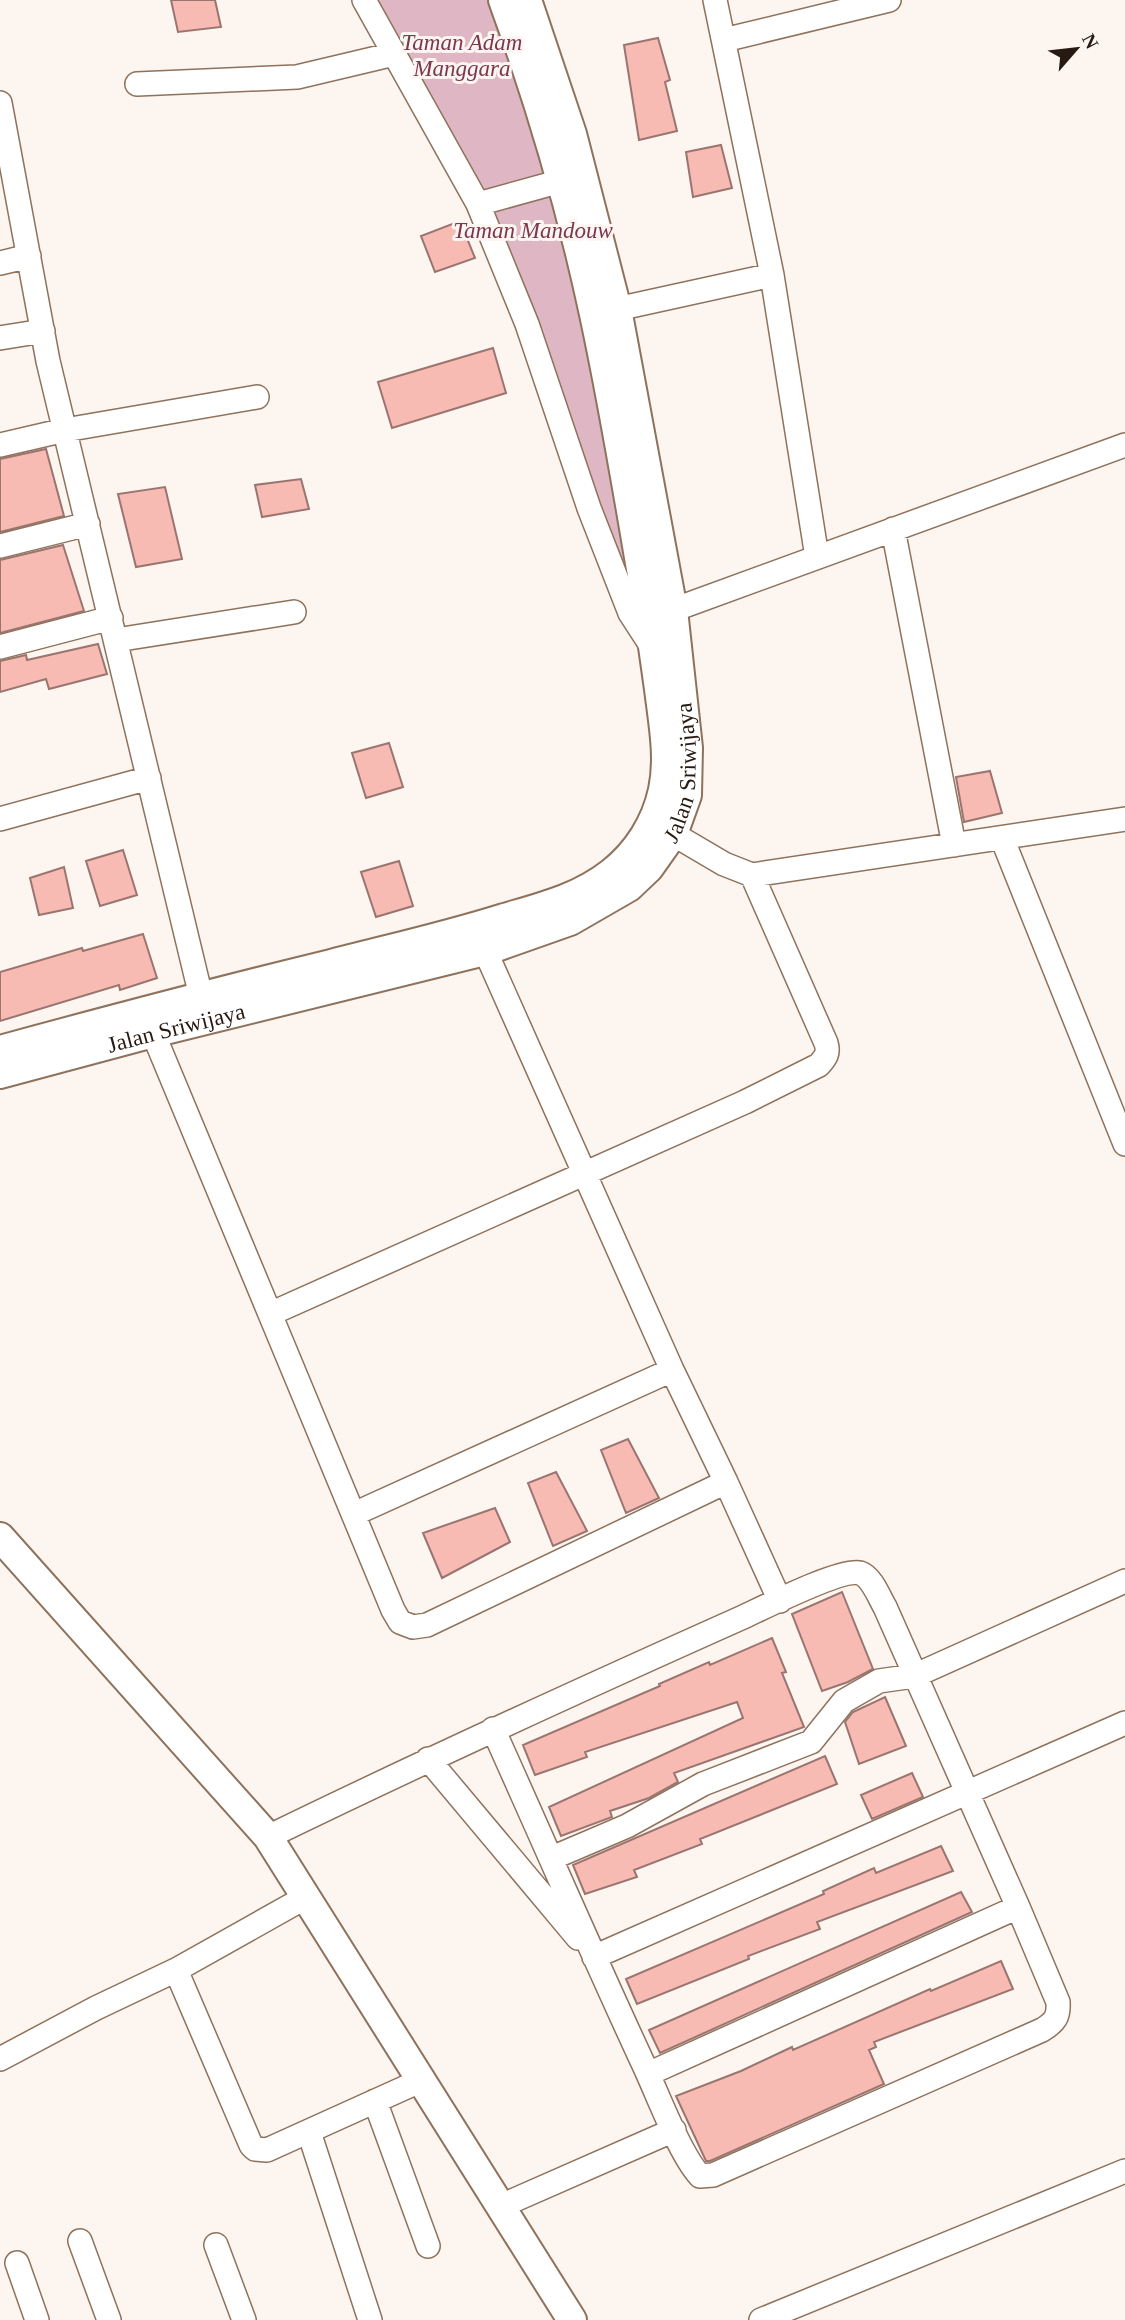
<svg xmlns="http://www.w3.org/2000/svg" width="1125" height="2320" viewBox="0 0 1125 2320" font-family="'Times New Roman',serif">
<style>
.green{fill:#dfb7c4}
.building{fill:#f8bbb3;stroke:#9a756f;stroke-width:2}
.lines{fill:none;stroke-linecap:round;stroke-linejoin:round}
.minor-casing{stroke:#8e725c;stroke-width:26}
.major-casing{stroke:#8e725c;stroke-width:32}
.minor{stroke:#fff;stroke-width:23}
.major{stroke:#fff;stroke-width:28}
.labels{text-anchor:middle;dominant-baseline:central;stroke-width:6;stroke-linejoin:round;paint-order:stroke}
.park-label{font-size:23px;font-style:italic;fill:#7c3652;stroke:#fcf5f0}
.street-label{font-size:23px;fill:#261a12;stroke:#fcf5f0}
</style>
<rect width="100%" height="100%" fill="#fcf5f0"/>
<path class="green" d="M367,0H501L558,179L480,201Z
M560,182L651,643L480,205Z"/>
<path class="building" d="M171,0H215L221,27L178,32Z
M658,38L670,80L665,82L677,131L639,140L624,45Z
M721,145L732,188L693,197L686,152Z
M460,221L475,258L435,272L421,236Z
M493,348L506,393L392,428L378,382Z
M46,449L64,516L0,532V459Z
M301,479L309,509L262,517L255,485Z
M165,487L182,559L136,567L118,494Z
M63,545L84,611L0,633V560Z
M98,644L107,674L49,689L46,679L0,692V661L26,655L27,660Z
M389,743L403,787L366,798L352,753Z
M990,771L1002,813L964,822L956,777Z
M123,850L137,895L100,906L86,861Z
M399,861L413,906L376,917L361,872Z
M64,867L73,908L39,915L30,878Z
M143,934L157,978L120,990L119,985L0,1021V972L82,948L83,951Z
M628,1439L659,1498L626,1513L601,1450Z
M556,1472L587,1531L553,1546L528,1483Z
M495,1508L510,1542L442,1578L423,1533Z
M842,1592L873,1669L848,1682L822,1691L792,1614Z
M772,1638L786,1672L782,1673L804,1727L674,1773L678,1782L649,1798L610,1811L612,1817L561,1836L549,1807L743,1718L737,1702L585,1752L587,1757L535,1775L523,1745L660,1686L659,1684L709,1662L710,1665Z
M885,1697L906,1746L859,1764L845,1722L853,1712Z
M825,1756L837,1784L700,1839L702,1844L634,1870L637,1877L585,1894L573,1865Z
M912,1773L923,1797L872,1819L861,1795Z
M941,1846L953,1871L817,1922L820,1929L748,1956L749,1959L637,2004L626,1979L824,1894L823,1891L874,1868L876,1873Z
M961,1892L972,1912L660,2053L649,2030Z
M1001,1961L1013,1989L874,2042L876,2047L869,2050L884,2084L710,2161H706L676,2096L741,2071L792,2047L793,2050L930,1989L931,1991Z"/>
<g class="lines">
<defs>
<path id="minor" d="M364,0L478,204L527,324L589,508L630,613L652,647
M715,0L772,275L817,557
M724,40L889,0
M137,84L297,77L394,54
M0,103L48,361L205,1013
M478,204L561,181
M0,263L29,256
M617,309L772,275
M0,338L43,331
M0,445L65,430L257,397
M893,529L954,845
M0,546L88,524
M673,610L1125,445
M116,640L294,612
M0,647L111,618
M0,819L149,778
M673,834L724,864L752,875L1125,819
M1002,838L1125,1144
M479,937L672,1370L726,1482L780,1601
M153,1033L270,1314L745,1102L819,1065C826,1057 829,1053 826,1043L752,875
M270,1314L393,1610L400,1622L413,1627L427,1625L726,1482
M354,1514L672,1370
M493,1729C543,1840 591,1951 642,2061C657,2092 679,2153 700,2176L713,2175L1042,2030C1055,2022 1059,2017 1058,2002L1018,1907
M428,1759L578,1938
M268,1837C424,1761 582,1689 741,1618C763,1608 841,1568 860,1573C872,1577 879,1597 885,1607L1018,1907L648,2074
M552,1858L627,1826L703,1784L811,1742L844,1701L879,1681L914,1676L1125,1581
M594,1957L1125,1723
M176,1970L251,2145L255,2149L267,2150L422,2080
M0,2059L96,2008L176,1970L306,1897
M375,2101L428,2246
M309,2132L370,2320
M501,2206L674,2130
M80,2241L109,2320
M216,2245L244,2320
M17,2263L37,2320
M761,2320L1125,2171"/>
<g id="major">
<path d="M0,1050C110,1020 220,991 331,964C389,949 447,936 504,918C542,907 579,898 611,873C637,853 656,823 663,790C670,757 663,722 659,689C654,653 649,617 643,581C628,492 613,402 594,314C571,207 540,102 503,0"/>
<path id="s1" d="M0,1074L153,1033L485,951L570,921L629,887L649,868L673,834L687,795L688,748L673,610L617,309L572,134L527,0"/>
<path d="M0,1537L268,1837L572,2320"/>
</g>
</defs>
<use href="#minor" class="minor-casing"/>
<use href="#major" class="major-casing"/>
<use href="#minor" class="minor"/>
<use href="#major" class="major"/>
</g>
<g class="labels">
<g class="park-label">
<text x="462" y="42">Taman Adam<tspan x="462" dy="26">Manggara</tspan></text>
<text x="533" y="230">Taman Mandouw</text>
</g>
<g class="street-label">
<text stroke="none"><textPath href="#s1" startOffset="791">Jalan Sriwijaya</textPath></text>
<text stroke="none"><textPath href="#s1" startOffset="182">Jalan Sriwijaya</textPath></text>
</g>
</g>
<g transform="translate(1076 49) rotate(62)" stroke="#fcf5f0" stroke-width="5" paint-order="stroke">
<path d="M0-5L12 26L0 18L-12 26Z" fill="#261a12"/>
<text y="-10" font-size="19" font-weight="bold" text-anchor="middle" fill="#261a12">N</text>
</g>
</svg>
